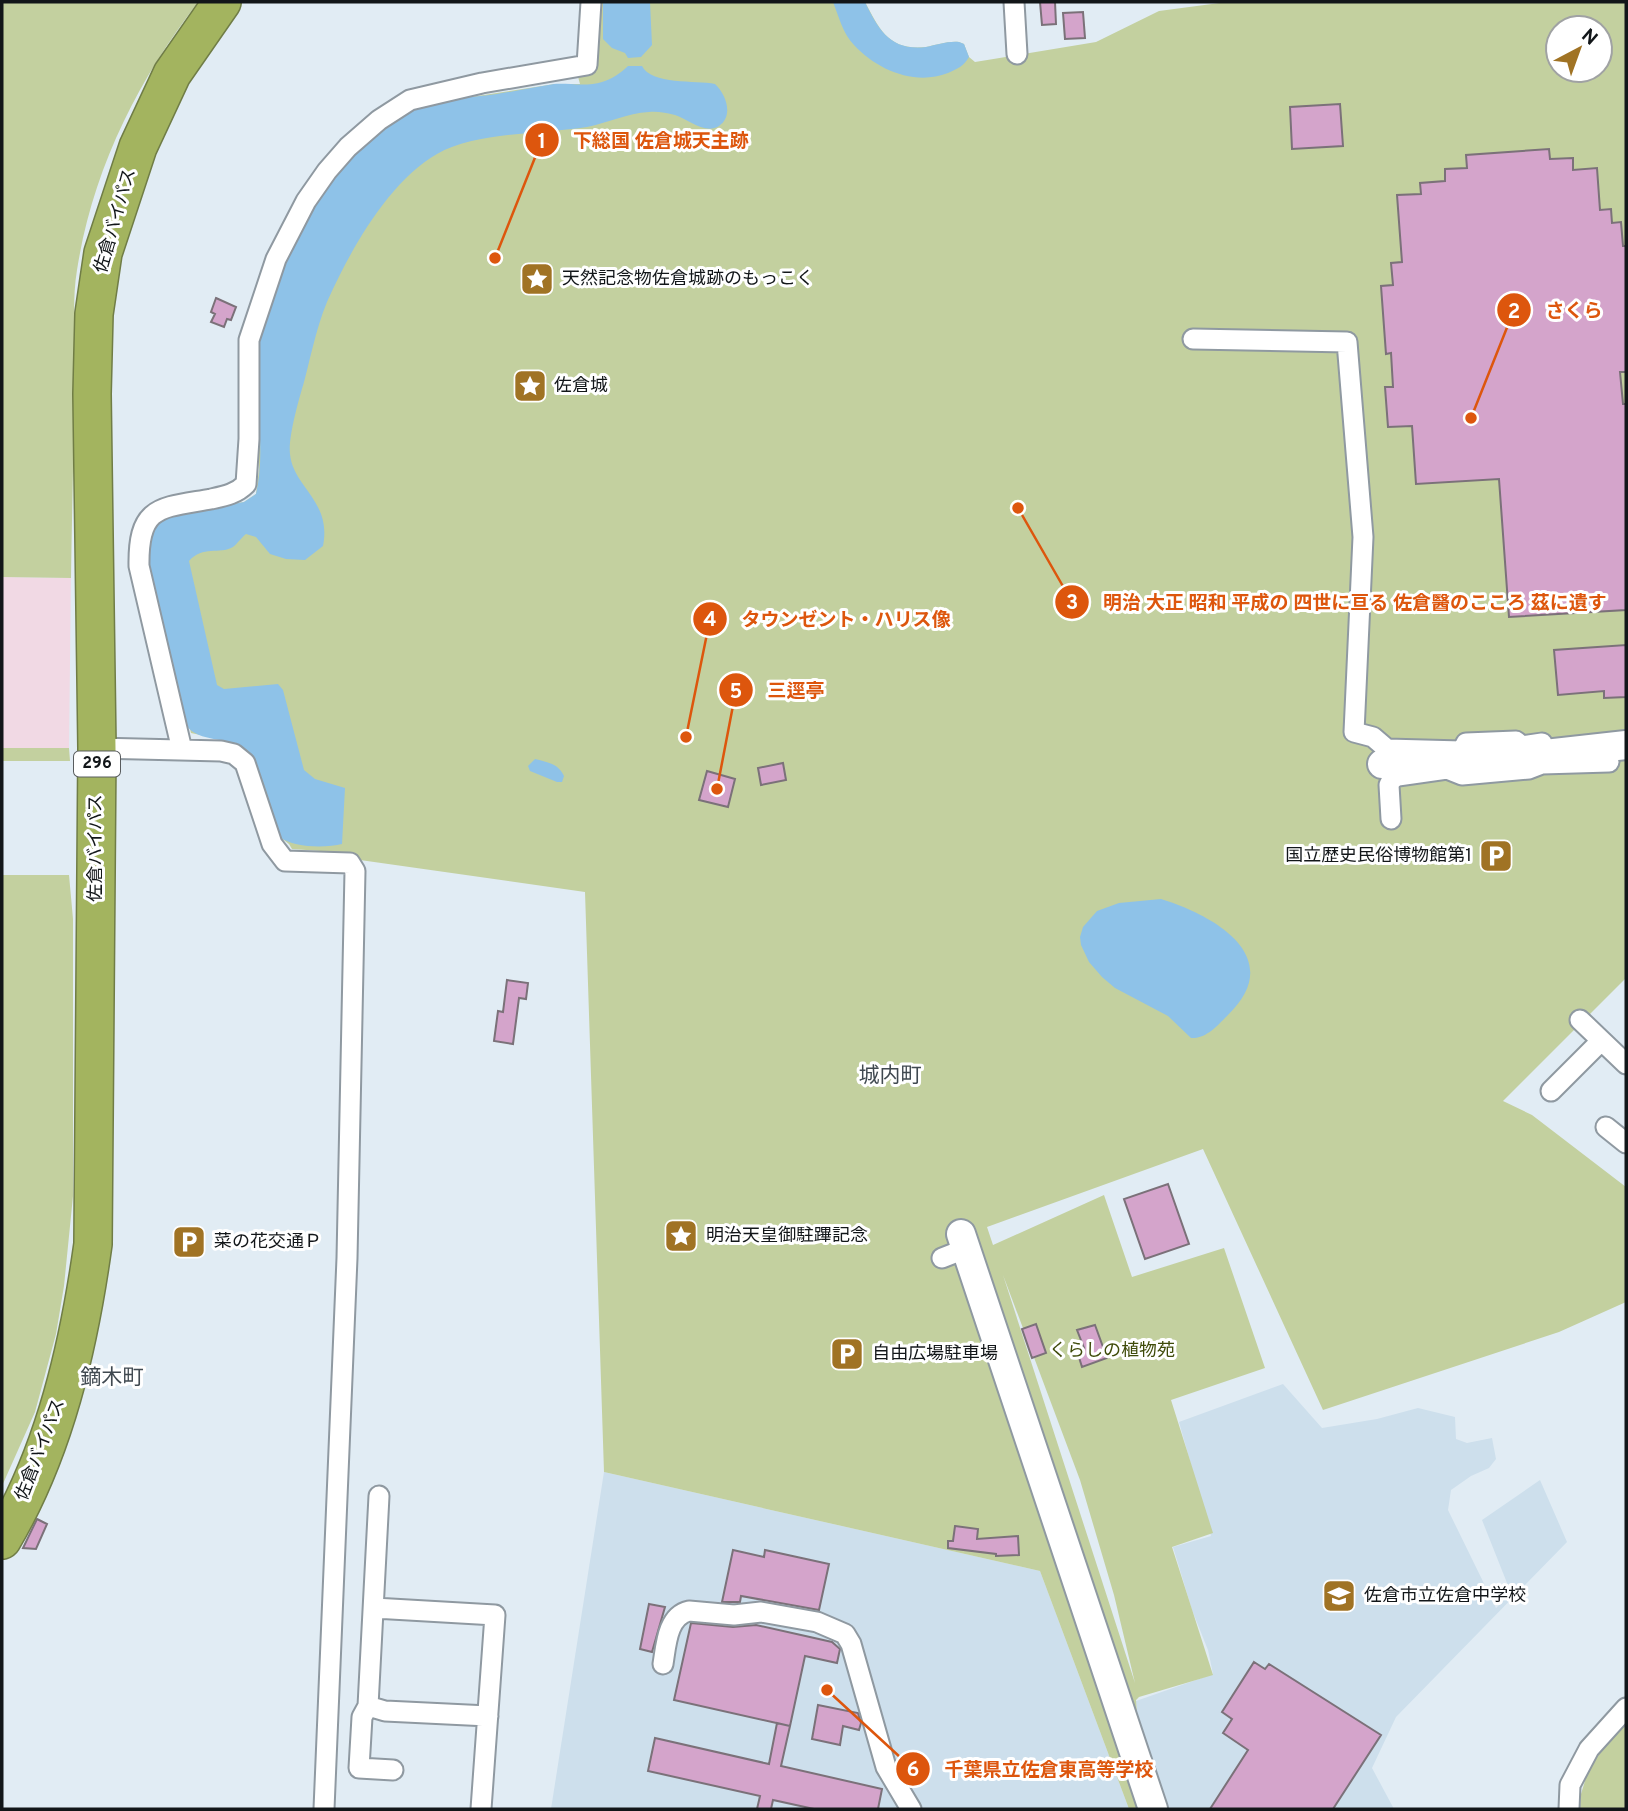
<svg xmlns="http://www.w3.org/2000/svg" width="1628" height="1811" viewBox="0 0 1628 1811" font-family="Overpass,'Noto Sans JP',sans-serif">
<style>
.commercial{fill:#f1d9e4}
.built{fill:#cddfec}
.green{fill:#c3d09f;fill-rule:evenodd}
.water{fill:#8ec2e8}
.building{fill:#d4a4cb;stroke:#7b7179;stroke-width:2}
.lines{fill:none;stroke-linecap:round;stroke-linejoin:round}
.street-casing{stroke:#8f99a1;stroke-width:23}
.secondary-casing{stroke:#8f99a1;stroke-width:32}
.highway-casing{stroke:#707d46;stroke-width:40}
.street{stroke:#fff;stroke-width:19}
.secondary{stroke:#fff;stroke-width:28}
.highway{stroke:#a3b45f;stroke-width:37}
.labels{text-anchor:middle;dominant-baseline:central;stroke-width:6;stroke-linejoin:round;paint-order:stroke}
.shield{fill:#fff;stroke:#595c5e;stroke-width:2}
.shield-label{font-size:16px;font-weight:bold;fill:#121619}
.street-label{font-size:18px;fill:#121619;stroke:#fff}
.poi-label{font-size:18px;fill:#121619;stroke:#fff;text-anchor:start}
.park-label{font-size:18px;fill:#3f4b0a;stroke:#fff}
.quarter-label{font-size:21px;fill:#404950;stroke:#fff}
.leader{fill:none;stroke:#dd560d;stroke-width:2.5}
.callout-dot{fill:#dd560d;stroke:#fff;stroke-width:2.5}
.mark-label{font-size:21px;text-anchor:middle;font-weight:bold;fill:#fff}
.callout-label{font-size:19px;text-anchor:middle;font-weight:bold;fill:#dd560d;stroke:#fff;stroke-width:6;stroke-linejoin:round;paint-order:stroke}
</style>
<rect width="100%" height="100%" fill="#e1ecf4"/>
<path class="commercial" d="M2,577L71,578L69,748H2Z"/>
<path class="built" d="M1283,1384L1322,1428L1377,1419L1418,1408L1455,1417L1456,1439L1467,1443L1492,1438L1496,1459L1489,1468L1471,1476L1451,1490L1448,1510L1496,1608L1511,1593L1482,1520L1540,1480L1567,1542L1396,1717L1372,1768L1394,1809H1163L1139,1741L1136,1701L1213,1674L1208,1650L1192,1610L1173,1547L1211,1536L1179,1422Z
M604,1472L1040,1571L1129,1809H551Z"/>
<path class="green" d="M2,2H198C137,82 93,169 77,270C72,299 75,335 75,365C74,436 72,507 71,578L2,577Z
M598,2H865C880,30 889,51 926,47C937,45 947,41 959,42L964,44L969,57L975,62L1096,42L1159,11L1227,2H1626V978L1503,1101L1532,1115L1626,1187V1302L1559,1332L1323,1410L1203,1149L987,1227L993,1245L1104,1195L1132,1277L1224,1248L1265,1368L1171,1400L1213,1533L1172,1547L1213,1675L1139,1697L1136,1700L1139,1741L1163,1809H1129L1040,1571L604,1472L585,892L360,860L349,853L292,849L289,844L280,837L249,752L233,742L191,733L146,540L208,508L244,502L256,494L259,469L257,350L438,102L555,84H580L577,73L596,69ZM1558,28H1600V70H1558ZM1003,1275L1080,1480L1114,1595L1135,1683Z
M2,748H69L70,761H2Z
M2,875H69L73,919V1196L64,1286L56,1334L35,1412L2,1486Z
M1626,1720V1808L1580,1809L1581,1794L1592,1758Z"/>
<path class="water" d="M603,2H650L652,45L641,57L628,58L625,53L612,48L603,39Z
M833,2H865C879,31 891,51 926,47C937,45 947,41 959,42L964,44L969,57C964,66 957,69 948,73C915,86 877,70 854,45C843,34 839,17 833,2Z
M628,66H642C651,85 696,80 715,84C726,94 734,116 719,126C705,135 688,119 675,115C667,113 657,111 649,112C627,113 608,123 587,127C543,134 475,132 437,154C391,180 354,244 332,291C318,319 312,352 304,382C299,399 288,437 290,454C293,487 332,501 323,546L305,560L286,559L270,554L256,537L246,534C242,537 237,544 233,547C219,555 203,545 189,561L217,685L224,689L278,684L283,690L304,770L315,779L345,788L342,844C326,848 293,848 280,837C275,821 259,760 248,751C229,735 199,744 186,725L147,559C146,538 149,528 169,516L244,502L256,494C267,447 253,397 257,351C262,275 338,144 409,112C436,99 467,98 497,94C516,91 535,87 554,84C569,83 587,87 602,82C612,79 621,73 628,66Z
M535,759C547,762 559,764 564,776L562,782H557L530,771L528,766Z
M1161,899C1216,916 1288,958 1227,1016C1217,1026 1206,1039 1191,1038L1168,1016L1115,988L1102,977L1089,962L1081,945L1080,937L1083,927L1097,911L1119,903Z"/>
<path class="building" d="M1040,2H1055L1056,24L1042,25Z
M1083,12L1085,38L1065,39L1063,13Z
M1340,104L1343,146L1292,149L1290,107Z
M1549,149L1550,159L1573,158V170L1597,168L1600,210L1611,209L1612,223L1621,222L1623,246H1626V372H1620L1623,404H1626V610L1509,617L1499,479L1416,484L1412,426L1388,427L1385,387H1393L1391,353L1386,354L1381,286L1393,285L1391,263L1402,262L1397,195L1421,194L1420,183L1445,181V169L1467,168L1466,155Z
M216,298L236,307L231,320L227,319L224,327L211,322L215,314L211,312Z
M1626,645V697L1604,698V691L1558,695L1554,650Z
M783,763L786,780L761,785L758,768Z
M707,771L735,779L728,807L699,800Z
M507,980L528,983L526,999L519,998L513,1044L494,1041L498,1011L503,1012Z
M1168,1184L1189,1244L1145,1259L1124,1199Z
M1036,1324L1046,1353L1032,1358L1022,1329Z
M1095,1325L1107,1358L1082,1367L1077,1351L1084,1348L1077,1330Z
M37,1519L47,1524L36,1549L23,1548Z
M955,1526L978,1529L977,1539L1018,1536L1019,1555L996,1556V1554L948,1548V1541H953Z
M733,1550L764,1557L765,1550L829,1564L819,1610L741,1596L740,1602H722Z
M649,1604L665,1607L652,1652L640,1649Z
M691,1623L733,1627L756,1625L832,1642L840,1649L837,1663L805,1656L790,1726L674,1700Z
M1254,1662L1265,1669L1269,1664L1381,1735L1333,1809H1210L1248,1750L1223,1733L1232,1719L1222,1712Z
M818,1705L858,1713L861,1723L859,1730L843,1726L840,1745L812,1739Z
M777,1723L790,1726L781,1766L882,1789L878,1809H814L773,1800L771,1809H757L760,1796L648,1771L655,1738L769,1764Z"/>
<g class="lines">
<defs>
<path id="street" d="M1014,2L1017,54
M1193,339L1347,342L1363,537L1354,732L1373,737L1387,749L1462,751L1466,743L1516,741L1522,746L1542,743
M97,748L221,751L234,754L245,763L272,844L285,861L350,863L355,871L347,1258L324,1809
M182,750L139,566C138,505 160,508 211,499C225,496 236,494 246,484L249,439V340L276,259L306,201L327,171L348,147L379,120L410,100L482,83L587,65L591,2
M1391,819L1389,785L1392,779L1398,776L1447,769L1462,775L1529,769L1542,764L1609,762
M1580,1020L1626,1064
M1551,1091L1601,1041
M1606,1127L1626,1143
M942,1258L965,1249
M379,1496L368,1706L362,1717L359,1768L393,1770
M374,1608L495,1615L481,1809
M663,1664C666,1646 667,1616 689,1611L734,1615L761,1612L817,1622L845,1634L851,1644L886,1767L911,1809
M368,1706L385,1711L488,1716
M1569,1809L1570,1785L1589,1749L1626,1708"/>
<path id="secondary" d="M1382,764L1545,754L1626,745
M961,1234L1153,1809"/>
<path id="highway" d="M2,1540C55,1451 79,1345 93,1244L97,748L92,394L94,314L103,253L138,147L172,74L222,2"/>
</defs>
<use href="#street" class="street-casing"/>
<use href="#secondary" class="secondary-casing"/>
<use href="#highway" class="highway-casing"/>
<use href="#street" class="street"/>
<use href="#secondary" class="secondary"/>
<use href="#highway" class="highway"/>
</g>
<defs>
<symbol id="sight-square" viewBox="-11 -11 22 22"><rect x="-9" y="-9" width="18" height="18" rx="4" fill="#a07324" stroke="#fff"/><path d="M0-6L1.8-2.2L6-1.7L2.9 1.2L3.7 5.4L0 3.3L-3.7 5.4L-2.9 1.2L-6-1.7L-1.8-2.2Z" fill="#fff"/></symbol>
<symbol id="parking-square" viewBox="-11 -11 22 22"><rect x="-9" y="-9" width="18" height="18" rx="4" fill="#a07324" stroke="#fff"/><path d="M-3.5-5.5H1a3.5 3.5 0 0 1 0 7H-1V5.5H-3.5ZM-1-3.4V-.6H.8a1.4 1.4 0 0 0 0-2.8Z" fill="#fff"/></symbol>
<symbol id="school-square" viewBox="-11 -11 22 22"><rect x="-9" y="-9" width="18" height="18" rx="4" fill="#a07324" stroke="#fff"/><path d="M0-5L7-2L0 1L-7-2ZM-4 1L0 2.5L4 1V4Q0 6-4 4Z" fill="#fff"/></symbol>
</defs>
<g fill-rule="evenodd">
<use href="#sight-square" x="518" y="260" width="38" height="38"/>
<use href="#sight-square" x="511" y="367" width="38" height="38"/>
<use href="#parking-square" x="1477" y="837" width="38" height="38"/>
<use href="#sight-square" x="662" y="1217" width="38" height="38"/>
<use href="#parking-square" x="170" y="1223" width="38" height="38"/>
<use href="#parking-square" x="828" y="1335" width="38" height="38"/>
<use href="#school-square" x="1320" y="1577" width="38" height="38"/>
</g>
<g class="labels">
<rect class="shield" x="74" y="751.5" width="46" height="25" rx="5"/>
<g class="shield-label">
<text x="97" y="764">296</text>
</g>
<g class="street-label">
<text transform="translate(116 221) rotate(-74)">佐倉バイパス</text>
<text transform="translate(96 848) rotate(-90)">佐倉バイパス</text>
<text transform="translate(41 1450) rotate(-69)">佐倉バイパス</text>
</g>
<g class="poi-label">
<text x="562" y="279">天然記念物佐倉城跡のもっこく</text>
<text x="554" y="386">佐倉城</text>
<text x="1472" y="856" text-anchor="end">国立歴史民俗博物館第1</text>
<text x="706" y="1236">明治天皇御駐蹕記念</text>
<text x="214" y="1242">菜の花交通Ｐ</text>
<text x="872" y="1354">自由広場駐車場</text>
<text x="1364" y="1596">佐倉市立佐倉中学校</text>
</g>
<g class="park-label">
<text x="1112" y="1351">くらしの植物苑</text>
</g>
<g class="quarter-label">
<text x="890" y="1076">城内町</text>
<text x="112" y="1378">鏑木町</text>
</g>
</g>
<path class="leader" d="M495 258L542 140M1471 418L1514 310M1018 508L1072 602M686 737L710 619M717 789L736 690M827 1690L913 1769"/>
<g class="callout-dot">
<circle cx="495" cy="258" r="7"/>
<circle cx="1471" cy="418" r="7"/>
<circle cx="1018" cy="508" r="7"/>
<circle cx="686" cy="737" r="7"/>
<circle cx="717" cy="789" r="7"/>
<circle cx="827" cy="1690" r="7"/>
<circle cx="542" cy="140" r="18"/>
<circle cx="1514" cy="310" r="18"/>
<circle cx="1072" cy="602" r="18"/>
<circle cx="710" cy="619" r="18"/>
<circle cx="736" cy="690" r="18"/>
<circle cx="913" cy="1769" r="18"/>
</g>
<g class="mark-label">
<text x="542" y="148">1</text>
<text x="1514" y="318">2</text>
<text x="1072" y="609">3</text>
<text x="710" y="626">4</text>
<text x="736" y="698">5</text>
<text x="913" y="1776">6</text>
</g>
<g class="callout-label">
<text x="661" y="147">下総国 佐倉城天主跡</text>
<text x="1574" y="317">さくら</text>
<text x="1355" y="609">明治 大正 昭和 平成の 四世に亘る 佐倉醫のこころ 茲に遺す</text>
<text x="846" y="626">タウンゼント・ハリス像</text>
<text x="796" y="697">三逕亭</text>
<text x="1049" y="1776">千葉県立佐倉東高等学校</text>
</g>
<rect width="1628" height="1811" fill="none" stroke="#121619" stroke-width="7"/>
<g transform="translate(1579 49) rotate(41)"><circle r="33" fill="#ffffff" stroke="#a0a2a3" stroke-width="2"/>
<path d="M0-5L12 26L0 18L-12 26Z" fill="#a07324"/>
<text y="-10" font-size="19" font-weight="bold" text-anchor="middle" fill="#121619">N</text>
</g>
</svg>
